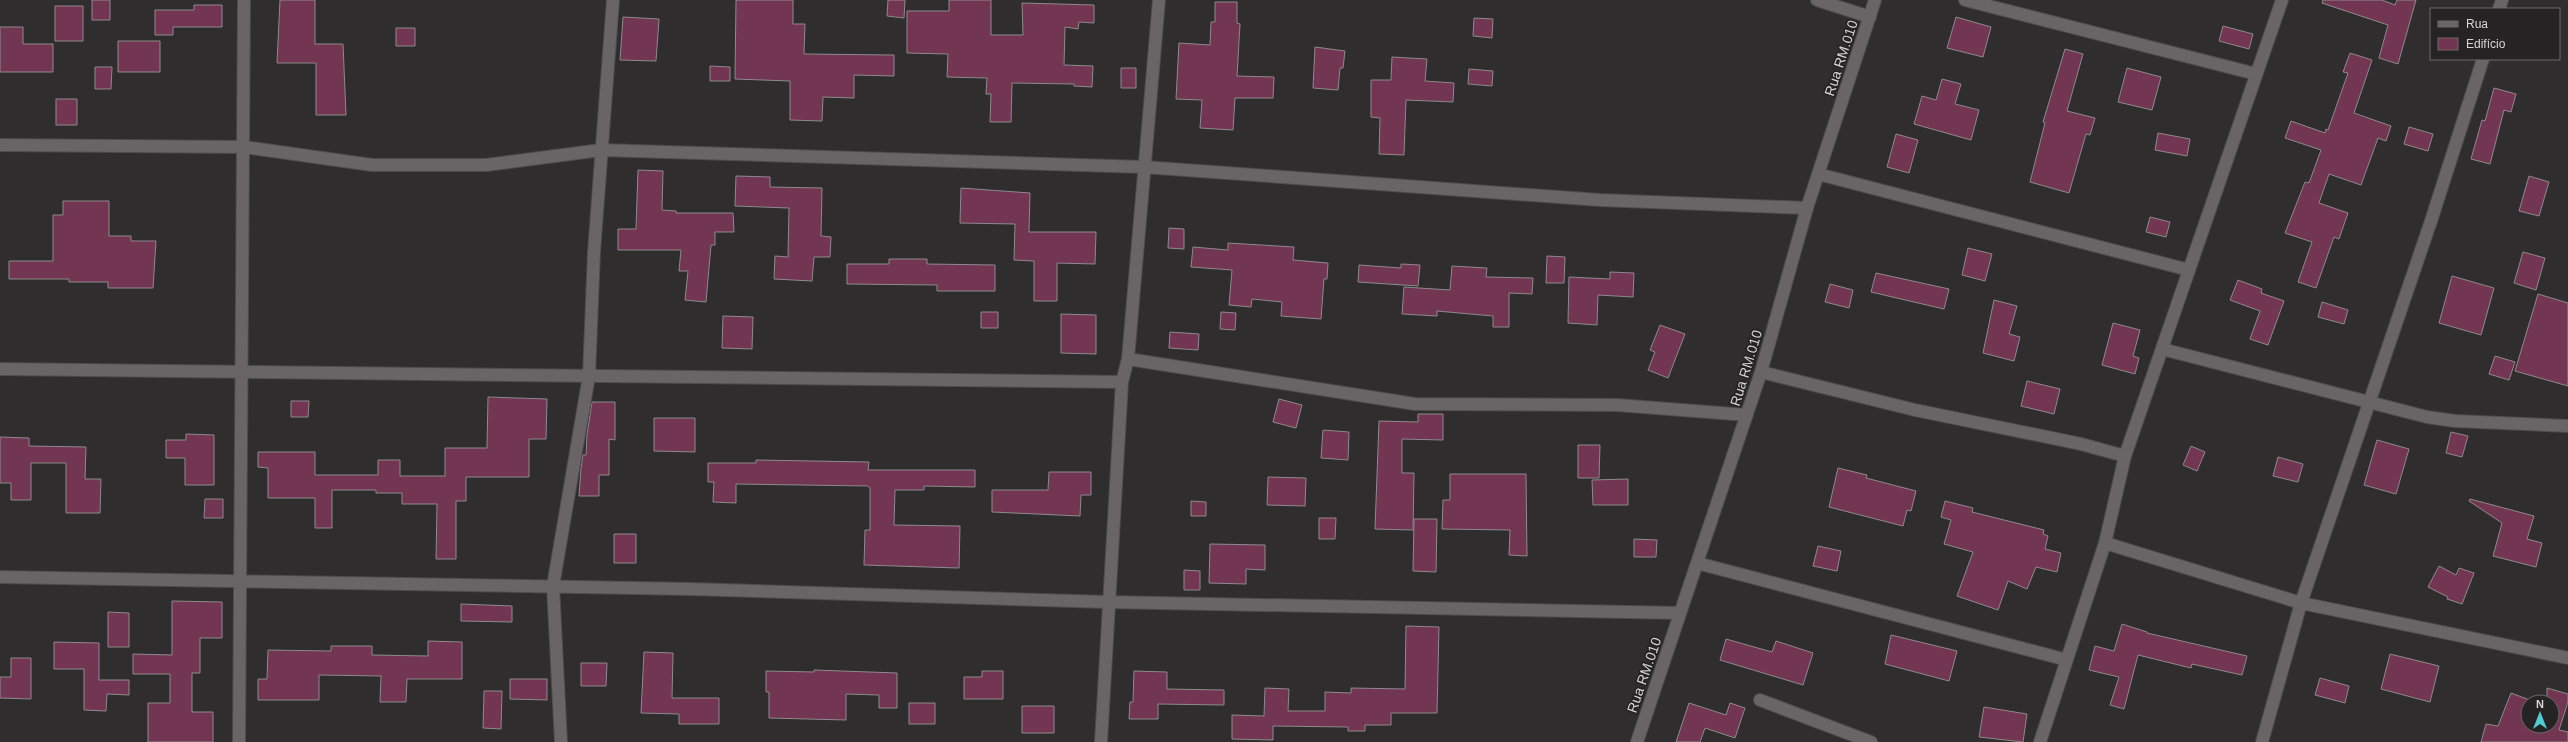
<svg xmlns="http://www.w3.org/2000/svg" width="2568" height="742" viewBox="0 0 2568 742" font-family="Arial,sans-serif">
<style>
.building{fill:#723552;stroke:#8e8a8c}
.lines{fill:none;stroke-linecap:round;stroke-linejoin:round}
.minor-casing{stroke:#4d4b4c;stroke-width:14}
.minor{stroke:#696567;stroke-width:12}
.labels{text-anchor:middle;dominant-baseline:central;stroke-width:3.5;stroke-linejoin:round;paint-order:stroke}
.street-label{font-size:14px;fill:#d7d5d6;stroke:#262324}
</style>
<rect width="100%" height="100%" fill="#302d2e"/>
<path class="building" d="M92,0H110V20H92Z
M280,0H315V44H343L346,115H316V63H277Z
M736,0H793V24H805L804,54L894,55V76L854,75V98L823,97L822,121L790,120V81L735,79Z
M888,0H905L904,18L887,16Z
M949,0H991V35H1023L1022,3L1094,5V23L1079,22L1078,29L1065,27L1064,65L1093,66L1092,87L1074,86V84L1012,83L1011,122H990L991,94H986L987,78L947,77L948,54L907,53V11H949Z
M2323,0H2382L2395,5L2397,0H2416L2398,64L2379,58L2388,25L2322,3Z
M1215,2H1237V23L1240,24L1237,76L1274,77L1273,98H1235L1233,130L1200,128L1202,100L1176,99L1179,43L1210,45L1211,22H1215Z
M194,5H222V27H173V35H155V10H194Z
M55,6H83V41H55Z
M623,17L659,19L656,61L620,60Z
M1956,17L1991,27L1983,57L1947,48Z
M1474,18L1493,19L1492,38L1473,36Z
M2223,26L2253,34L2249,49L2219,41Z
M0,27H23V44H53V72H0Z
M396,28H415V46H396Z
M118,41H160V72H118Z
M1315,47L1345,51L1343,68H1340L1338,90L1313,88Z
M2065,49L2083,54L2067,111L2095,118L2090,135L2086,134L2069,193L2030,182L2045,123L2043,122Z
M2350,53L2372,60L2354,113L2391,126L2386,141L2378,138L2361,185L2329,174L2319,203L2348,213L2339,239L2334,237L2316,288L2298,282L2312,242L2285,233L2305,182L2309,183L2321,150L2285,138L2291,121L2325,133L2326,129L2328,130L2348,73L2343,72Z
M1392,57L1427,59L1425,81L1454,83L1453,102L1406,100L1404,155L1379,154L1380,118L1371,117V80H1391Z
M710,66L730,67V81H710Z
M95,67H112L111,89H95Z
M1121,68H1136V88H1121Z
M2127,68L2161,77L2152,110L2118,102Z
M1469,69L1493,71L1492,86L1468,84Z
M1942,79L1961,84L1955,104L1979,110L1971,140L1914,124L1922,96L1936,100Z
M2494,88L2516,94L2511,112L2504,110L2490,164L2471,159L2482,120L2485,121Z
M56,99H77V125H56Z
M2409,127L2433,134L2428,151L2404,144Z
M2158,133L2190,139L2187,156L2155,150Z
M1896,134L1918,140L1909,173L1887,167Z
M638,170L663,171L662,210L676,211V213H733L734,232H715V245H711L706,302L685,300L688,271H679L681,250H618V229H636Z
M736,176L770,177V187L822,188L821,236L831,237L830,257H814L812,281L774,279L775,256L788,257L789,208L735,206Z
M2529,176L2549,182L2539,216L2519,211Z
M961,188L1030,193L1029,232H1096L1095,264L1057,263V301H1034V261L1014,260L1015,224L960,223Z
M63,201H109V236H131V241H156L153,288H108V282H69V279H9V261H53V215H63Z
M2150,217L2170,222L2166,237L2146,232Z
M1169,228L1184,229V249L1168,248Z
M1228,243L1294,247L1293,260L1328,263L1327,279H1324L1321,319L1281,316L1282,302L1252,299L1251,307L1229,305L1232,270L1191,267L1193,247L1228,250Z
M1968,248L1992,254L1985,281L1962,275Z
M2523,252L2545,258L2536,290L2514,283Z
M1547,256L1565,257L1564,283H1546Z
M889,259H927V264L995,265V291H937V285L847,284V264H889Z
M1401,264L1420,265L1418,286L1358,282L1359,265L1401,268Z
M1452,266L1487,268L1486,277L1533,278L1532,294L1509,293V327H1493V316L1437,311V316L1402,314L1404,287L1450,290Z
M1610,272L1634,273L1633,297L1598,295L1597,325L1568,323L1569,277L1610,279Z
M1876,273L1949,289L1944,309L1871,292Z
M2452,276L2494,288L2481,335L2439,323Z
M2238,280L2262,289L2261,293L2284,301L2268,345L2250,339L2260,311L2230,300Z
M1830,284L1853,290L1849,308L1825,302Z
M2538,294L2568,303V386L2515,371Z
M1994,300L2017,306L2009,334L2020,337L2014,361L1983,353Z
M2322,302L2348,310L2344,324L2318,317Z
M981,312H998V328H981Z
M1221,312L1236,313L1235,330L1220,329Z
M1061,314L1096,315V354L1061,353Z
M723,316L753,317L752,349L722,348Z
M2113,323L2140,330L2133,356L2139,358L2135,374L2102,365Z
M1660,325L1685,334L1668,378L1648,370L1655,352L1650,350Z
M1170,332L1199,334L1198,350L1169,348Z
M2495,356L2515,362L2509,380L2489,374Z
M2027,381L2060,389L2054,414L2021,406Z
M488,397L547,399L546,439H529V477H466V501H456V559H436L437,504H402V493H376V490H332V528H315V498H268V468L258,467V452H315V475H378V460H400V476H445V448H487Z
M1279,399L1302,405L1296,428L1273,422Z
M291,401H309L308,417H291Z
M592,402H615V440L609,439V475H599V496H579L581,468L583,455H586L587,435Z
M1418,414H1443V440L1402,439V473H1414L1413,530L1375,529L1379,421L1418,422Z
M654,418H695V452L654,451Z
M1323,430L1349,432L1348,460L1321,458Z
M2451,432L2468,436L2462,457L2446,453Z
M186,434L214,435V485H185V458H166V440H186Z
M0,437L29,438V446L86,447L85,479H101L100,513H66V463H31V500H11V483H0Z
M2377,440L2409,449L2396,494L2364,485Z
M1578,445H1600L1599,478H1578Z
M2191,446L2205,452L2197,471L2183,465Z
M2278,457L2303,464L2298,482L2273,476Z
M756,460L869,462L868,470H975V487L924,486V490H895L894,525L960,526L959,568L864,565L865,530H870V488L868,486L736,484V503L713,502L714,482H708V463H756Z
M1838,468L1867,475L1866,478L1916,491L1911,511L1907,510L1903,526L1829,507Z
M1049,472H1091V495H1081L1080,516L992,512V490H1048Z
M1450,474H1526L1527,556L1509,555L1510,530L1442,529L1443,500H1450Z
M1268,477L1306,478L1305,506L1267,505Z
M1628,479V505H1593L1592,480Z
M205,499H223V518H204Z
M2470,499L2534,516L2527,539L2542,543L2536,567L2493,556L2502,523L2469,501Z
M1191,501L1206,502V516H1191Z
M1945,501L1973,508L1972,512L2044,530L2043,534L2048,536L2045,549L2061,553L2057,572L2036,567L2027,589L2008,581L1998,610L1957,596L1973,552L1944,544L1951,520L1941,517Z
M1319,518H1336L1335,539H1319Z
M1414,519H1437L1436,572L1413,571Z
M614,534H636V563H614Z
M1634,539L1657,540L1656,557H1634Z
M1210,544L1265,545V570L1246,569V584L1209,583Z
M1818,546L1841,551L1837,571L1813,566Z
M2439,566L2456,575L2459,568L2474,573L2462,604L2447,599L2448,597L2428,587Z
M1184,570L1200,571V590H1184Z
M172,601L222,602V638H200V673H192V712H213V742H148V703H170V674H133V654L172,655Z
M461,604L512,606V622L461,621Z
M108,612L129,613V647H108Z
M2122,624L2147,632V633L2247,656L2242,675L2192,664L2191,668L2138,655L2124,709L2110,705L2119,677L2089,670L2095,646L2114,651Z
M1406,626L1439,627L1437,713H1391V725H1365V731H1348V727L1273,726V740L1232,739V715L1264,716L1265,688L1289,689L1288,711H1325V692L1351,693V688L1405,689Z
M1891,635L1957,651L1949,681L1885,664Z
M1726,639L1772,652L1776,641L1813,653L1803,685L1720,660Z
M428,641L462,642V679H407L406,702H380L381,676L319,675V700H258V679H267L268,650L331,651V646H372V655L428,656Z
M54,642L99,643V680H129V695L107,694L106,711L84,710V669H54Z
M644,652L673,653L672,698H719V724H679V714L641,713Z
M2390,654L2439,666L2430,702L2381,689Z
M11,658H31V699L0,698V677H11Z
M581,663H607L606,686H581Z
M814,670L897,673V708H879V695L846,694V720L769,718V692H766V671L814,672Z
M982,671H1003V699H964V677H982Z
M1134,671L1167,672V689L1224,690V705L1158,704V719H1129L1130,702H1133Z
M2320,678L2349,686L2345,703L2315,695Z
M510,679H547V700L510,699Z
M2547,688L2568,694V702L2559,730L2568,732V742H2481L2486,724L2498,726L2511,693L2535,702H2528V726H2552V702H2547Z
M484,691H502L501,729L483,728Z
M909,703H935V724H909Z
M1689,703L1726,715L1730,703L1745,708L1735,738L1705,728L1700,742H1676Z
M1022,706H1054V733H1022Z
M1984,707L2027,714L2023,742L1979,737Z"/>
<g class="lines">
<defs>
<path id="minor" d="M1817,0L1870,17
M1965,0L2256,74
M2499,9L2502,0
M0,145L244,147L372,165H486L601,150L1144,167L1600,200L1807,208
M1818,174L2189,270
M2162,349L2427,417L2455,421L2568,426
M1128,359L1415,404L1617,405L1747,415
M0,369L1122,382
M1761,372L1915,410L2081,444L2125,456
M2105,543L2301,603L2568,658
M1697,563L2067,660
M0,577L690,589L1108,602L1680,613
M1760,700L1871,742
M239,742L244,0
M561,742L553,586L589,376L594,252L613,0
M1101,742L1122,382L1128,359L1159,0
M1637,742L1761,372L1807,208L1875,0
M2040,742L2105,543L2125,456L2282,0
M2262,742L2301,603L2431,221L2483,59"/>
</defs>
<use href="#minor" class="minor-casing"/>
<use href="#minor" class="minor"/>
</g>
<g class="labels">
<g class="street-label">
<text transform="translate(1841 58) rotate(-72)">Rua RM.010</text>
<text transform="translate(1746 368) rotate(-73)">Rua RM.010</text>
<text transform="translate(1644 675) rotate(-71)">Rua RM.010</text>
</g>
</g>
<rect x="2430" y="8" width="130" height="52" fill="#262324" stroke="#6d6a6b"/>
<rect x="2438" y="21" width="20" height="6" fill="#696567" stroke="#6d6a6b"/>
<text x="2466" y="28" font-size="12" fill="#d7d5d6">Rua</text>
<rect x="2438" y="38" width="20" height="12" fill="#723552" stroke="#6d6a6b"/>
<text x="2466" y="48" font-size="12" fill="#d7d5d6">Edifício</text>
<g transform="translate(2540 714)"><circle r="19" fill="#262324" stroke="#6d6a6b"/>
<path d="M0-3L7 15L0 10L-7 15Z" fill="#51ccd4"/>
<text y="-6" font-size="11" font-weight="bold" text-anchor="middle" fill="#d7d5d6">N</text>
</g>
</svg>
